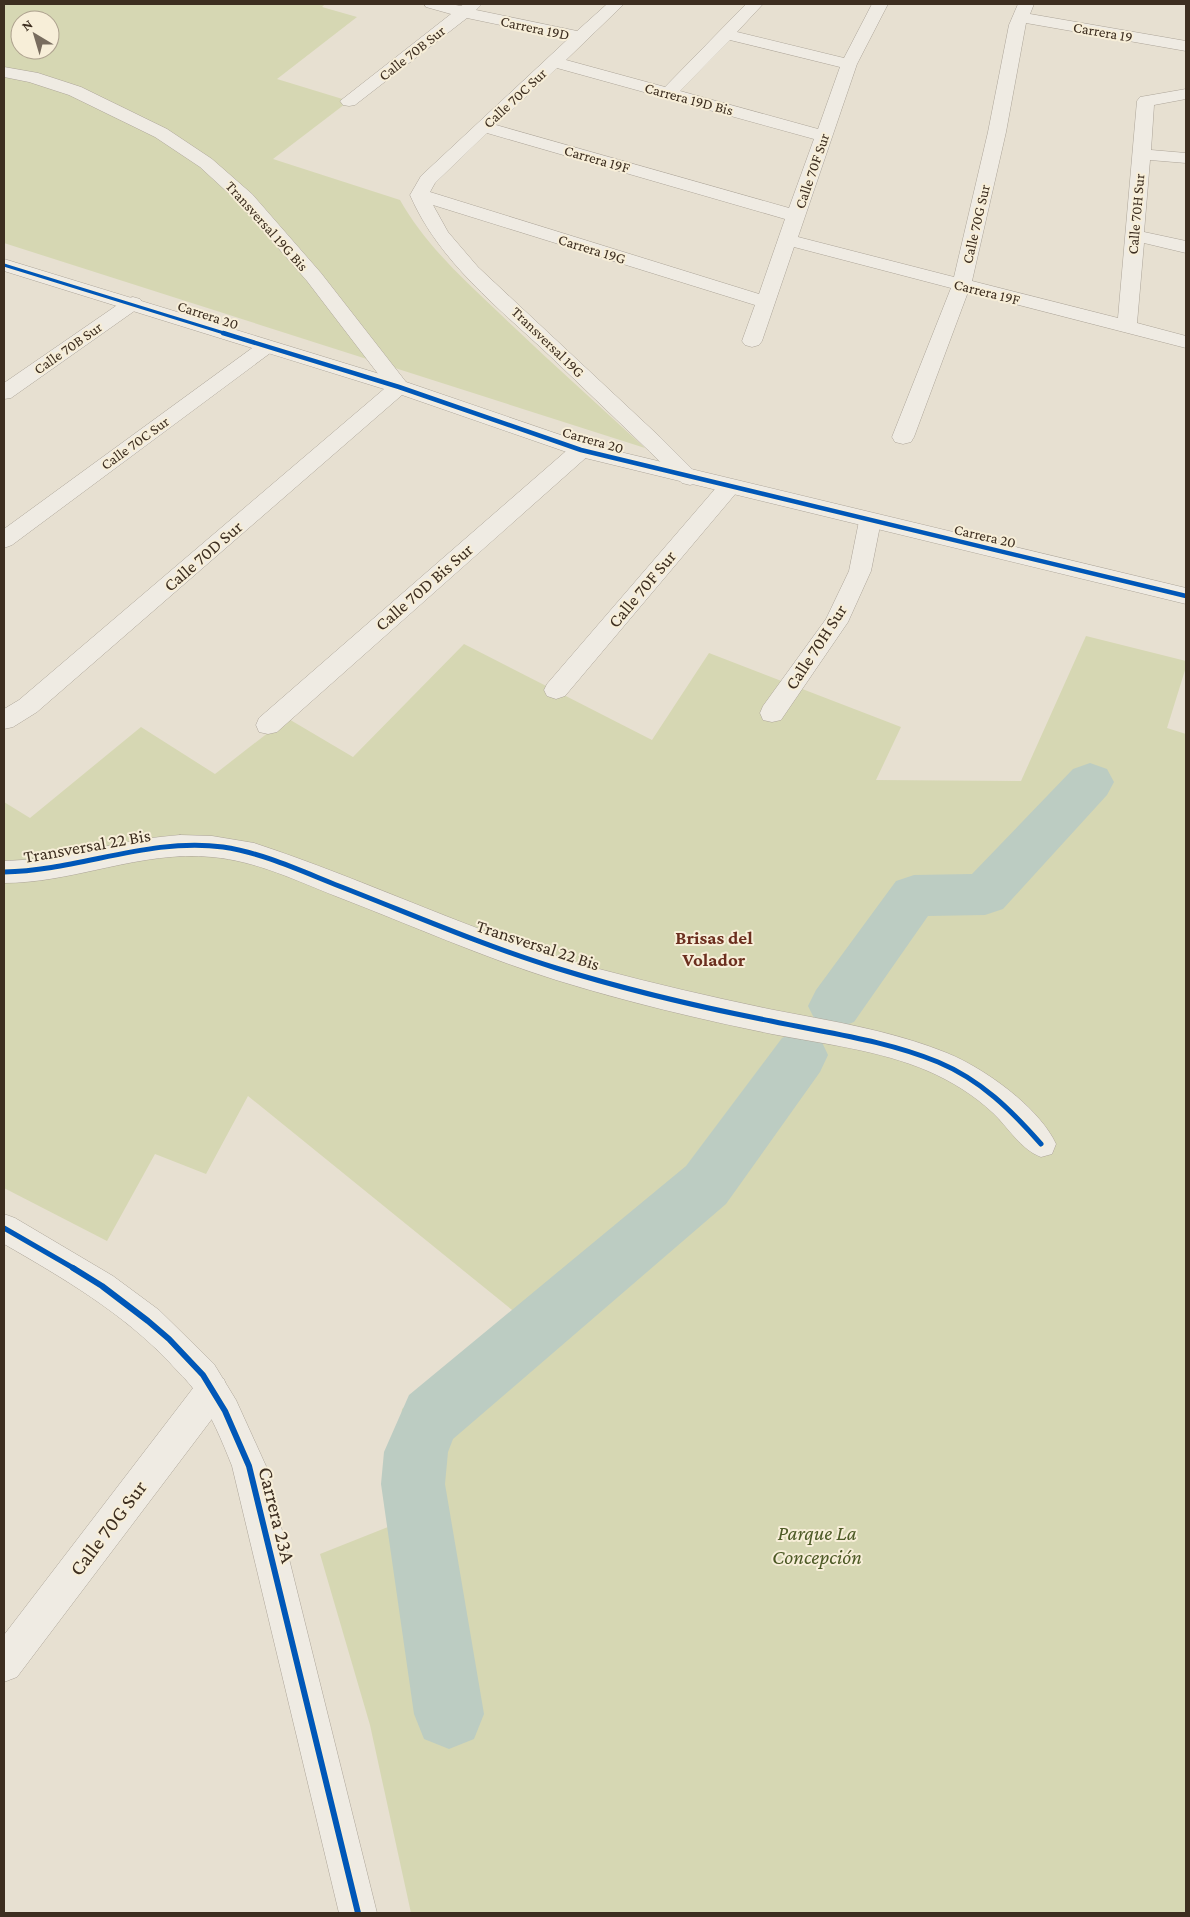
<svg xmlns="http://www.w3.org/2000/svg" width="1190" height="1917" viewBox="0 0 1190 1917" font-family="'Crimson Pro',serif">
<style>
.green{fill:#d6d7b3;fill-rule:evenodd}
.lines{fill:none;stroke-linecap:round;stroke-linejoin:round}
.canal{fill:#bcccc2;fill-rule:evenodd}
.minor-casing{stroke:#ada599;stroke-width:1}
.tertiary-casing{stroke:#ada599;stroke-width:1}
.minor{fill:#efebe3;fill-rule:evenodd}
.tertiary{fill:#efebe3;fill-rule:evenodd}
.cycleway-far3-casing{stroke:#f7eed8;stroke-width:5}
.cycleway-far2-casing{stroke:#f7eed8;stroke-width:7}
.cycleway-far1-casing{stroke:#f7eed8;stroke-width:8}
.cycleway-casing{stroke:#f7eed8;stroke-width:9}
.cycleway-far3{stroke:#0057b8;stroke-width:3}
.cycleway-far2{stroke:#0057b8;stroke-width:4.5}
.cycleway-far1{stroke:#0057b8;stroke-width:5}
.cycleway{stroke:#0057b8;stroke-width:6}
.labels{text-anchor:middle;dominant-baseline:central;stroke-width:4;stroke-linejoin:round;paint-order:stroke}
.far-street-label{font-size:15px;fill:#3d2e20;stroke:#f7eed8}
.street-label{font-size:18px;fill:#3d2e20;stroke:#f7eed8}
.neighbourhood-label{font-size:19px;font-weight:bold;fill:#6b2e1e;stroke:#f7eed8}
.near-street-label{font-size:21px;fill:#3d2e20;stroke:#f7eed8}
.near-park-label{font-size:21px;font-style:italic;fill:#4d5a26;stroke:#f7eed8}
</style>
<rect width="100%" height="100%" fill="#e7e0d1"/>
<path class="green" d="M4,4H325L322,7L357,17L277,79L349,101L273,159L400,200C424,243 462,278 497,311C546,358 596,403 645,448L4,243ZM20,20H50V50H20Z
M1086,636L1186,661V667L1167,728L1186,734V1913H411L370,1725L320,1554L393,1525L402,1409L517,1314L248,1096L206,1174L155,1154L107,1241L4,1188V802L30,818L141,727L215,774L287,718L353,757L464,644L652,740L709,653L901,727L876,780L1021,781Z"/>
<g class="lines">
<path class="canal" d="M1090,763L1107,769L1114,782L1107,795L1003,909L985,915L928,916L854,1022L835,1029L816,1022L808,1006L816,990L896,881L914,875L972,874L1073,769Z
M801,1031L820,1038L828,1055L820,1072L726,1204L453,1439L448,1452L445,1484L484,1714L474,1739L449,1749L424,1739L414,1714L381,1484L384,1452L409,1395L686,1166L782,1038Z"/>
<defs>
<path id="minor" d="M424,4H450L461,6L464,4H482L476,10L577,31L607,4H624L566,60L665,87L746,4H763L737,32L844,58L872,4H888L857,64L798,237L954,277L988,132L1009,25L1018,4H1034L1030,14L1186,41V51L1026,23L1006,132L972,281L1118,318L1137,101L1140,97L1146,96L1186,89V99L1154,105L1151,150L1186,153V163L1150,160L1144,232L1186,241V253L1144,243L1137,323L1186,336V348L968,292L914,437L911,442L903,444L895,442L892,437L951,288L794,247L762,341L759,345L752,347L745,345L742,341L755,305L433,205L448,232L478,267L660,437L701,478L698,483L690,485L682,483C639,441 595,399 551,357C499,308 439,262 410,195L421,176L568,39L467,18L355,105L349,106L343,105L340,101L451,14L426,7ZM730,40L840,67L818,129L680,91ZM557,68L814,139L789,208L496,125ZM487,133L785,219L759,294L430,192L435,183Z
M4,67L38,73L81,87L167,129L212,159L252,194L321,273L406,382L409,387L406,392L399,394L392,392L307,281L238,202L200,167L155,137L69,95L29,82L4,77Z
M133,297L140,299L143,303L140,307L11,398L4,399V383L126,299Z
M266,341L273,343L276,347L273,351L12,545L4,548V529L259,343Z
M581,443L589,445L592,450L589,455L277,732L268,734L259,732L256,725L259,718L573,445Z
M729,480L737,482L740,487L737,492L565,696L556,699L547,696L544,690L547,684L721,482Z
M870,513L878,516L881,521L871,571L848,622L781,720L772,722L763,720L760,713L763,706L826,619L849,571L859,521L862,516Z
M180,835L212,836L254,843C370,881 480,936 599,969C655,984 712,997 769,1009C830,1021 890,1030 947,1053C984,1068 1039,1107 1056,1144L1052,1154L1041,1157C1021,1150 1008,1127 993,1113C974,1095 951,1081 928,1071C879,1050 824,1044 772,1034C699,1019 627,1002 556,980C482,957 411,925 338,897C297,881 257,861 212,857C141,850 74,883 4,883V861C64,860 121,839 180,835Z
M212,1375L224,1379L228,1391L224,1403L17,1677L4,1682V1635L200,1379Z"/>
<path id="tertiary" d="M4,259L406,382L587,444L1186,588V604L581,457L402,395L37,712L13,727L4,729V709L19,700L384,389L4,271Z
M4,1214L15,1218L113,1276L159,1310L214,1364L236,1400L266,1466L377,1913H339L232,1466C222,1441 211,1414 195,1391C188,1381 178,1372 170,1363C123,1313 63,1278 4,1244Z"/>
</defs>
<use href="#minor" class="minor-casing"/>
<use href="#tertiary" class="tertiary-casing"/>
<use href="#minor" class="minor"/>
<use href="#tertiary" class="tertiary"/>
<defs>
<path id="cycleway-far3" d="M4,265L227,334"/>
<path id="cycleway-far2" d="M223,333L399,387L581,450L1186,596"/>
<path id="cycleway-far1" d="M4,872C78,871 149,837 223,847C263,853 301,871 339,886C411,914 482,945 556,968C627,990 699,1007 771,1021C827,1033 885,1040 938,1062C981,1080 1011,1110 1041,1144
M4,1228L75,1269"/>
<path id="cycleway" d="M73,1268L102,1286L148,1321L169,1339L203,1375L225,1411L249,1466L358,1913"/>
</defs>
<use href="#cycleway-far3" class="cycleway-far3-casing"/>
<use href="#cycleway-far2" class="cycleway-far2-casing"/>
<use href="#cycleway-far1" class="cycleway-far1-casing"/>
<use href="#cycleway" class="cycleway-casing"/>
<use href="#cycleway-far3" class="cycleway-far3"/>
<use href="#cycleway-far2" class="cycleway-far2"/>
<use href="#cycleway-far1" class="cycleway-far1"/>
<use href="#cycleway" class="cycleway"/>
</g>
<g class="labels">
<g class="far-street-label">
<text transform="translate(535 28) rotate(12)">Carrera 19D</text>
<text transform="translate(1103 32) rotate(10)">Carrera 19</text>
<text transform="translate(412 53) rotate(-38)">Calle 70B Sur</text>
<text transform="translate(515 98) rotate(-43)">Calle 70C Sur</text>
<text transform="translate(689 99) rotate(15)">Carrera 19D Bis</text>
<text transform="translate(597 159) rotate(16)">Carrera 19F</text>
<text transform="translate(812 171) rotate(-71)">Calle 70F Sur</text>
<text transform="translate(1136 214) rotate(-85)">Calle 70H Sur</text>
<text transform="translate(976 224) rotate(-77)">Calle 70G Sur</text>
<text transform="translate(267 226) rotate(48)">Transversal 19G Bis</text>
<text transform="translate(592 249) rotate(17)">Carrera 19G</text>
<text transform="translate(987 292) rotate(14)">Carrera 19F</text>
<text transform="translate(208 315) rotate(18)">Carrera 20</text>
<text transform="translate(548 342) rotate(44)">Transversal 19G</text>
<text transform="translate(68 348) rotate(-35)">Calle 70B Sur</text>
<text transform="translate(593 440) rotate(16)">Carrera 20</text>
<text transform="translate(135 443) rotate(-36)">Calle 70C Sur</text>
<text transform="translate(985 536) rotate(13)">Carrera 20</text>
</g>
<g class="street-label">
<text transform="translate(203 556) rotate(-41)">Calle 70D Sur</text>
<text transform="translate(424 587) rotate(-41)">Calle 70D Bis Sur</text>
<text transform="translate(642 589) rotate(-50)">Calle 70F Sur</text>
<text transform="translate(816 647) rotate(-57)">Calle 70H Sur</text>
<text transform="translate(87 846) rotate(-10)">Transversal 22 Bis</text>
<text transform="translate(538 945) rotate(18)">Transversal 22 Bis</text>
</g>
<g class="neighbourhood-label">
<text x="714" y="937">Brisas del<tspan x="714" dy="22">Volador</tspan></text>
</g>
<g class="near-street-label">
<text transform="translate(277 1515) rotate(76)">Carrera 23A</text>
<text transform="translate(108 1528) rotate(-53)">Calle 70G Sur</text>
</g>
<g class="near-park-label">
<text x="817" y="1533">Parque La<tspan x="817" dy="24">Concepción</tspan></text>
</g>
</g>
<rect width="1190" height="1917" fill="none" stroke="#3d2e20" stroke-width="10"/>
<g transform="translate(35 35) rotate(322)"><circle r="24" fill="#f7eed8" stroke="#ada18e"/>
<path d="M0-4L9 19L0 12L-9 19Z" fill="#786c5e"/>
<text y="-8" font-size="14" font-weight="bold" text-anchor="middle" fill="#3d2e20">N</text>
</g>
</svg>
